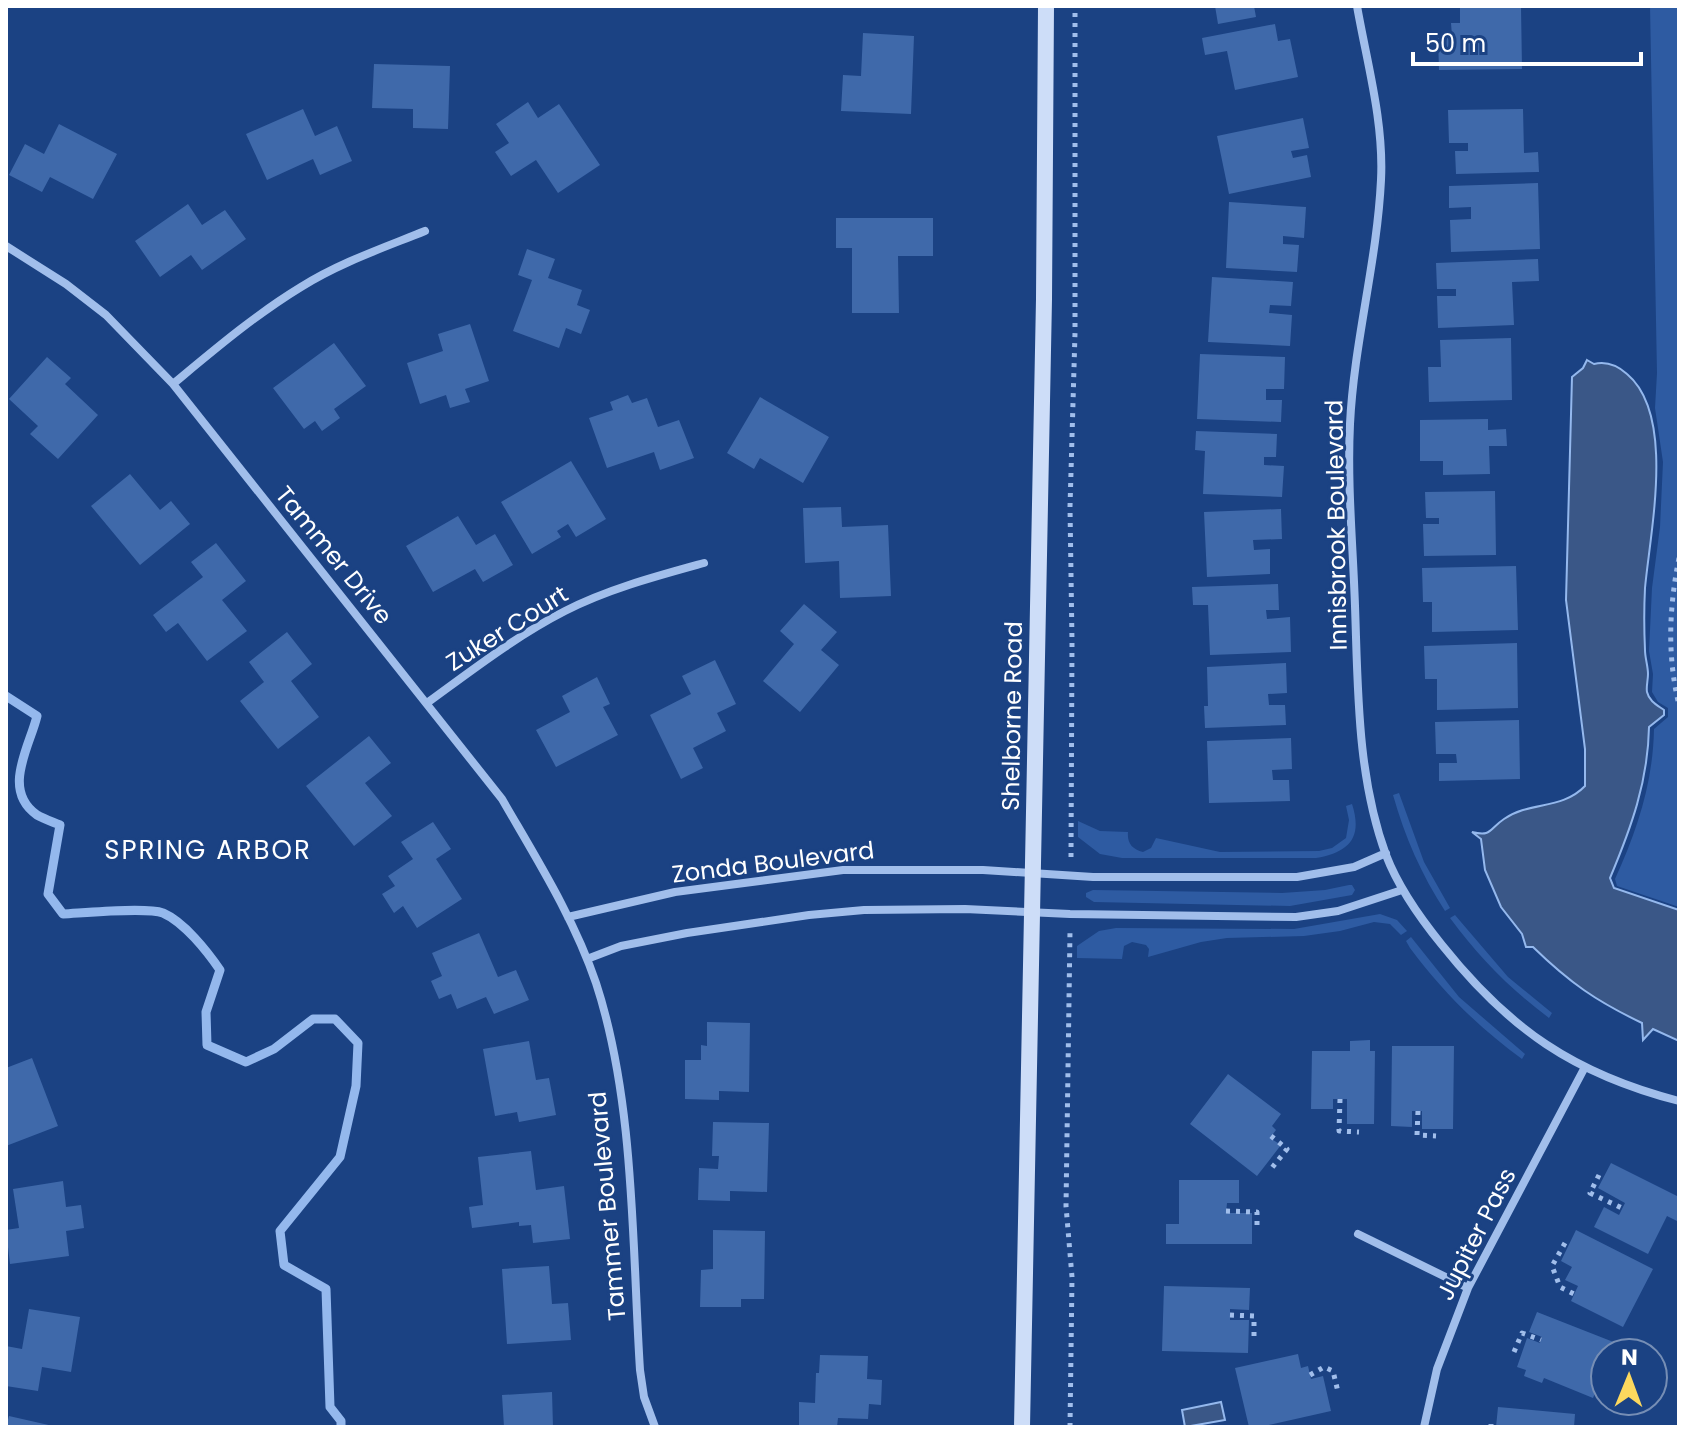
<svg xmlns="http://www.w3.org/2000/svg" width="1685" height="1433" viewBox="0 0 1685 1433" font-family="Poppins,sans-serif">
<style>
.green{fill:#2e5ba2}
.water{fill:#3a5787;stroke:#94b8ed;stroke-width:2}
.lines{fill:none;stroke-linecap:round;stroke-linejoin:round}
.stream{stroke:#94b8ed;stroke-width:9}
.building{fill:#3f69aa}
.path{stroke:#a1beeb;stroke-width:5;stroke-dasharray:4 6;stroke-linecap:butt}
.street{stroke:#a1beeb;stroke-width:8}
.secondary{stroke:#cdddf8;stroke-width:16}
.labels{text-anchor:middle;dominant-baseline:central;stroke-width:6;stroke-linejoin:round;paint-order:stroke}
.street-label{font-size:24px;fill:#fff;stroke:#1b4283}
.neighbourhood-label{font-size:26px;letter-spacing:2px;fill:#fff;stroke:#1b4283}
</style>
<rect width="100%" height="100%" fill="#1b4283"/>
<path class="green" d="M1650,6H1679V907L1617,886L1615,879C1637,831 1653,783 1654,729L1668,717V708L1658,702L1652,692L1653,674L1649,651L1652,588L1660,527L1663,462L1655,408L1657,373Z
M1399,793L1424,862L1450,908L1445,911C1421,874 1405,837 1393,795Z
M1352,804C1363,838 1349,852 1316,858H1122L1100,854L1078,837V821L1100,831L1128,832C1127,843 1132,849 1143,852L1151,848L1156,838L1220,852L1319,851L1332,848L1346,838L1349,820L1346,806Z
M1349,885H1352L1355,890L1352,895L1290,906L1094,902L1086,897V893L1093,890L1282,893L1325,890Z
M1380,914L1397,920L1407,931L1401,935L1390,924L1374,922L1340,931L1304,936L1227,938L1201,942L1148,957L1149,949L1146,945L1132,942L1124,946L1122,959L1077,958V946L1099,931L1116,928L1294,929Z
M1455,915L1508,977L1552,1013L1549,1018C1510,989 1479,957 1450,918Z
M1411,937L1459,997L1525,1054L1522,1059C1478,1027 1442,991 1410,948L1406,941Z"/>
<path class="water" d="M1587,360L1594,364C1606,361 1618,366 1627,374C1676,415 1650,532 1645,588C1644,608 1644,629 1645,650C1645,658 1648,666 1648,674C1648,680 1646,687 1647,692C1649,701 1657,705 1664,710V715L1649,727C1648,782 1631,828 1610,878L1614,888L1679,910V1041L1653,1029L1643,1040L1642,1023C1596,1001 1570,983 1533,947H1526L1522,934L1501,907L1485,870L1481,839L1472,832C1492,837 1489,829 1504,819C1530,801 1562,810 1585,786V749L1566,600L1572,377L1583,368Z
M1221,1402L1225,1420L1185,1427L1182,1410Z"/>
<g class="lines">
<path class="stream" d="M6,696L37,716C30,746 1,790 37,815C44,819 53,822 60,825L48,894L63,914C83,913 146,907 163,913C184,922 207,951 220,970L206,1012L207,1045L246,1062L274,1049L313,1019H335L358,1043L356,1086L340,1157L280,1231L284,1265L326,1289L330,1407L341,1421V1427"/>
</g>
<path class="building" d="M1215,6H1254L1256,17L1218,24Z
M1521,7L1522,69L1439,70L1438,37L1452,36L1451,23H1460V8Z
M1275,24L1278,41L1290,39L1298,77L1235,90L1227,51L1205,55L1202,38Z
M863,33L914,36L911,114L841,111L843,75L861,76Z
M374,64L450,66L448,129L413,128V109L372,108Z
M528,102L538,118L559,104L600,165L558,193L536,160L511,176L495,152L509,143L496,124Z
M303,109L315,136L337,126L352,161L320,175L313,159L267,180L246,134Z
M1523,109L1524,153L1538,152L1539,172L1456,174L1455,151H1468V143H1449L1448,110Z
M1303,118L1309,148L1291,151L1293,158L1307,155L1311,177L1229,194L1217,136Z
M59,124L117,154L93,199L50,177L42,192L9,175L25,144L44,154Z
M1538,183L1540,249L1451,252L1450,220L1471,219V207L1449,208V186Z
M1229,202L1306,207L1304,238L1283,236V244L1299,245L1297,272L1226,268Z
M188,204L202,225L225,210L246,239L202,270L191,255L160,277L135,241Z
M836,218H933V256H898L899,313H852V248H836Z
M527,249L555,259L548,278L582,290L577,305L590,310L581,334L566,328L559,348L513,331L532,280L518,275Z
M1538,259L1539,281L1512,282L1514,325L1438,328L1437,296H1456V289H1437L1436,263Z
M1212,277L1293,282L1291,306L1270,305L1269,313L1292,315L1290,346L1208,342Z
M470,324L489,381L465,389L470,402L450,408L446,395L420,404L407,363L443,351L438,334Z
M1511,338L1512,400L1429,402L1428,367H1441L1440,340Z
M334,343L366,386L334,409L340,418L322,431L315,421L304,429L273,388Z
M1200,354L1285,357L1284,389H1266V400H1282L1281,422L1197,419Z
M47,357L71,378L65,384L98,415L58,459L30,434L38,426L9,399Z
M628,395L632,403L647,398L658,427L679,420L694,458L660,470L654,452L607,468L589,418L613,410L610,402Z
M760,397L829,437L803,483L760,458L754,469L727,453Z
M1488,419V430L1506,429L1507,446H1489L1490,474L1443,475V461H1420V420Z
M1196,431L1277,434L1276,457H1264V465L1284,466L1282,497L1203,494L1205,451L1195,450Z
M571,461L606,519L576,537L568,524L557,531L561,537L532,554L501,502Z
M130,474L160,510L171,501L190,524L140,565L91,506Z
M1495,491L1496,555L1424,556L1423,524H1439V518H1426L1425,492Z
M841,507L842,527L888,525L891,596L840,598L839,561L805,563L803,508Z
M1281,509L1282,539L1253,540L1254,550L1270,549V574L1207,577L1204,512Z
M458,516L476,545L495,534L513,565L483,582L475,569L433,592L406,546Z
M216,543L246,581L222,600L247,631L207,661L178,623L166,632L153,615L203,577L191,562Z
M1516,566L1518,630L1432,632V602H1423L1422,568Z
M1278,584L1279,610H1266L1267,619L1290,617L1291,652L1210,655L1208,605H1193L1192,587Z
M804,604L837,632L821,650L839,665L800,712L763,681L794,644L780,631Z
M287,632L312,664L291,681L319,717L278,749L240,701L264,682L249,662Z
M1517,643L1518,708L1437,710V679H1425L1424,646Z
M715,660L736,704L717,713L726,731L693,748L703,768L681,779L650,715L691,694L682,676Z
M1286,663L1287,693L1268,694L1269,705H1285L1286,725L1205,728L1204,706H1208L1207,667Z
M597,677L610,704L603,707L618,735L556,767L536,730L570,712L562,696Z
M1519,720L1520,779L1439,781V763H1457L1456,754H1436L1435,722Z
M369,736L391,763L365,783L392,816L354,846L306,786Z
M1291,738L1292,769L1272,770L1273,780H1289L1290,801L1209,803L1207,741Z
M433,822L451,849L436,859L462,899L417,928L403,906L394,913L382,894L395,886L388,876L413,859L401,842Z
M479,933L498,977L516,970L529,1000L494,1014L486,997L457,1009L451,994L439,999L431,981L442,976L432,953Z
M707,1022L750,1023L749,1092L719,1091V1100L685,1099V1060H701V1045L707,1046Z
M1370,1040V1051H1375L1374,1124H1347V1099H1333V1109H1311L1312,1051H1350V1041Z
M529,1041L536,1080L549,1078L556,1115L519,1122L517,1112L495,1116L483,1049Z
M1392,1046H1454L1453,1129H1422V1111H1412V1127L1391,1126Z
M32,1058L58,1126L6,1146V1068Z
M1228,1074L1281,1114L1272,1126L1276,1130L1270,1138L1281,1145L1257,1176L1190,1124Z
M713,1122L769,1123L767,1192L730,1191V1201L698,1200L699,1168L718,1169L719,1156H712Z
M531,1151L536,1190L564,1186L570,1239L533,1243L531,1225L519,1226V1222L472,1228L469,1207L483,1205L478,1157Z
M1611,1163L1679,1197V1222L1667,1216L1648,1254L1594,1227L1604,1207L1619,1215L1625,1203L1598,1188Z
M1179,1180H1239V1203H1227L1226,1213H1252V1244H1166V1224H1179Z
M63,1181L66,1207L81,1205L84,1228L66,1231L69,1256L10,1264L6,1230L19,1228L13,1189Z
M713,1230L765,1231L764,1299H741V1307H700L701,1270L713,1269Z
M1576,1230L1653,1269L1623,1327L1571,1301L1578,1286L1565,1280L1572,1267L1561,1261Z
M549,1266L552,1304L568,1303L571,1340L507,1344L502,1269Z
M1164,1286L1250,1288L1249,1310L1230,1309V1320H1249L1248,1353L1162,1351Z
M29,1309L80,1317L71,1372L42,1367L38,1391L6,1386V1346L22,1349Z
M1537,1312L1616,1343L1612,1353H1605V1370L1593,1398L1544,1378L1542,1383L1524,1376L1526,1370L1517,1367L1527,1338L1540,1343L1542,1337L1529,1332Z
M1298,1354L1301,1368L1308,1366L1311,1379L1323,1376L1331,1411L1260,1427H1249L1235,1368Z
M820,1355L868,1356L867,1379L882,1380L881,1405L869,1404L868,1419L838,1418L837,1427H799V1402L815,1403L816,1373H819Z
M552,1392L553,1427H504L502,1395Z
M1498,1407L1575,1414L1574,1427H1496Z
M9,1416L53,1426V1427H6Z"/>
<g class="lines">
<path class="path" d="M1679,558C1669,608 1667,656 1679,705
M1071,857L1072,642L1070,507L1075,333V6
M1340,1099L1339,1131L1359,1132
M1418,1111L1417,1135L1436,1136
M1271,1136L1287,1149L1271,1169
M1599,1175L1590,1193L1622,1208
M1226,1211L1257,1212V1231
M1565,1243L1552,1266L1560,1287L1574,1294
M1230,1315L1254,1316V1337
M1514,1352L1522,1333L1541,1340
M1310,1375L1324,1367L1333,1371L1338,1392
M1070,1427L1072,1277L1066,1206L1070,931
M1491,1427V1424"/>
<path class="street" d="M1357,6C1367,63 1384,122 1381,180C1377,262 1354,342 1350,424C1347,484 1353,546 1355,606C1358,689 1357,776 1386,855C1399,889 1420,918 1442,945C1509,1029 1574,1074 1679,1101
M6,246L66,284L106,315L173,384L502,799C536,858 574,918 596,983C635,1102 632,1245 640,1370L644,1397L655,1427
M173,384C214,350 255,315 301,287C339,263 383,248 425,231
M427,703C471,671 516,636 565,611C608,589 657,576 704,563
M568,917L675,892L843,870H983L1093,877H1297L1354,867L1386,853
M587,959L621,946L687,933L809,915L864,910L965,909L1070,914L1296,917L1338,911L1402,890
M1358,1234L1468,1288
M1424,1427L1437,1369L1468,1288L1585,1067"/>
<path class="secondary" d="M1022,1427L1044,299L1046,6"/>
</g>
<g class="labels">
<g class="street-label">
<text transform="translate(1336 525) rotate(-91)">Innisbrook Boulevard</text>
<text transform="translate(334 555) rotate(51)">Tammer Drive</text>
<text transform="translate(507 628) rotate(-32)">Zuker Court</text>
<text transform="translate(1012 716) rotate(-89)">Shelborne Road</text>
<text transform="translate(773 862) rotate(-7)">Zonda Boulevard</text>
<text transform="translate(607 1206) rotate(-95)">Tammer Boulevard</text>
<text transform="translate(1476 1234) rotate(-63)">Jupiter Pass</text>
</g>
<g class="neighbourhood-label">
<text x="208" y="850">SPRING ARBOR</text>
</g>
</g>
<rect width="1685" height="1433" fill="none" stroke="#ffffff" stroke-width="16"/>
<g transform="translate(1629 1377) rotate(1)"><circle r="38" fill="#1b4283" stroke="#768eb5" stroke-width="2"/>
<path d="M0-6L14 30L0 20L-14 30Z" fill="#fcd85e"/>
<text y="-12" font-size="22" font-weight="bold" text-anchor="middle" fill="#ffffff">N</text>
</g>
<path d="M1413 52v12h228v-12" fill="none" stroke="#ffffff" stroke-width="4"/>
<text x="1425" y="52" font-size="24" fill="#ffffff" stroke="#1b4283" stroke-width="6" paint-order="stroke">50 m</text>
</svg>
